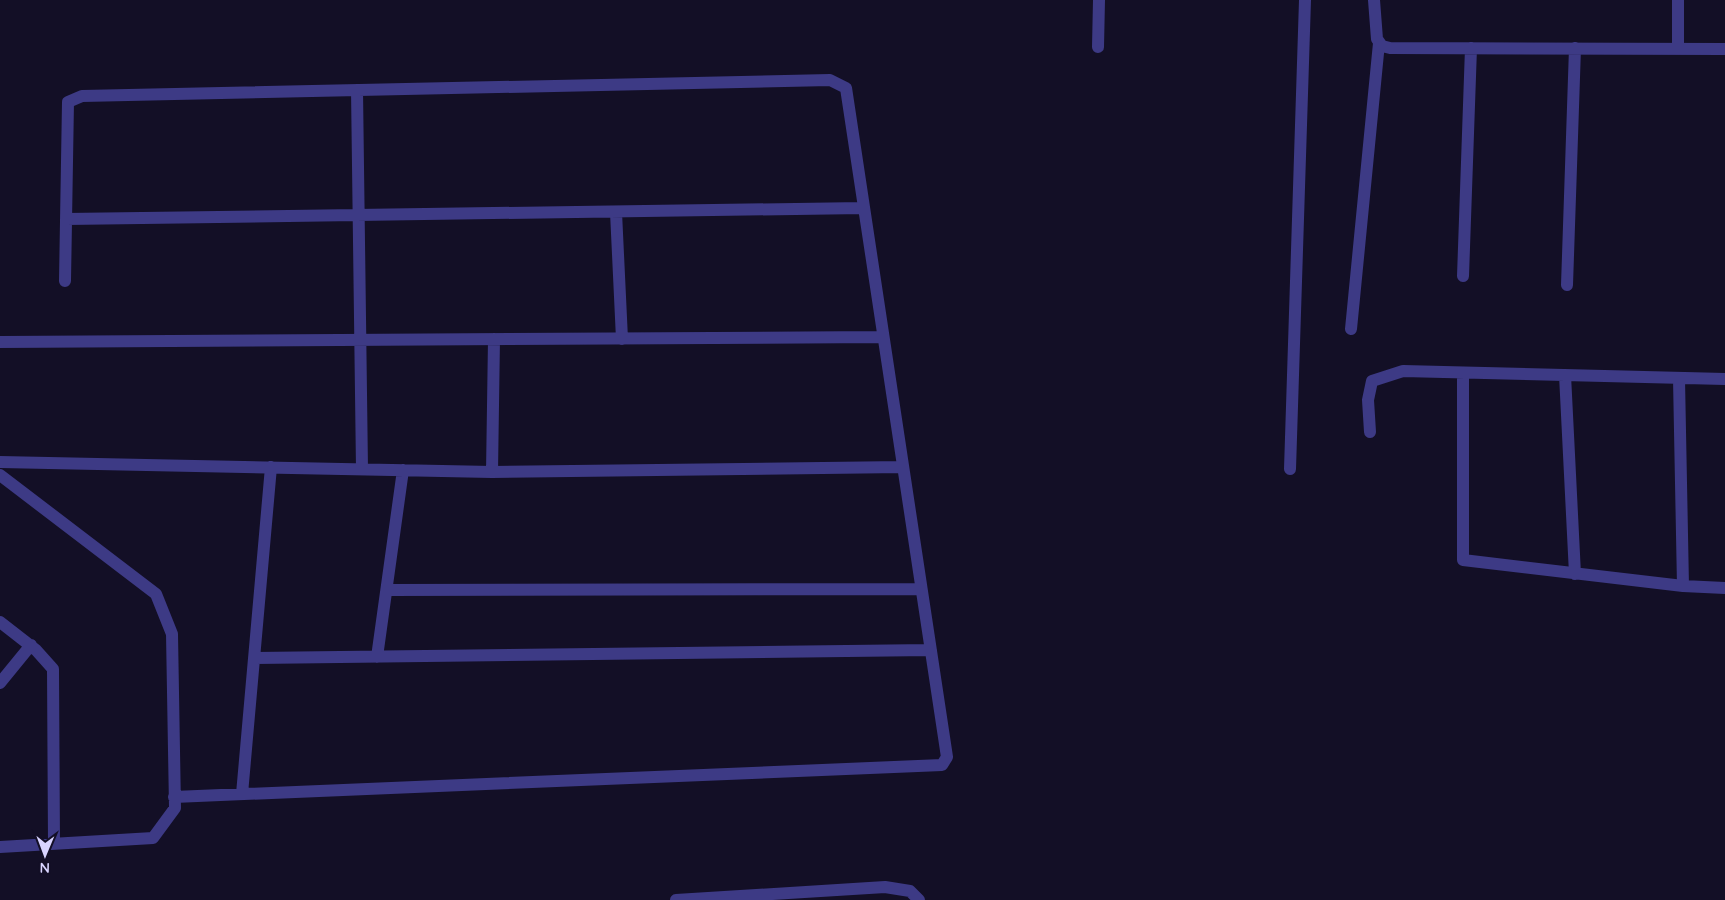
<svg xmlns="http://www.w3.org/2000/svg" width="1725" height="900" viewBox="0 0 1725 900" font-family="Quicksand,sans-serif">
<style>
.lines{fill:none;stroke-linecap:round;stroke-linejoin:round}
.street{stroke:#3d3a85;stroke-width:12}
</style>
<rect width="100%" height="100%" fill="#130f26"/>
<g class="lines">
<path class="street" d="M1374,0L1377,39L1382,46L1390,48L1725,49
M1098,47L1099,0
M1678,47V0
M357,90L362,469
M616,212L622,339
M66,219L863,208
M1463,276L1471,48
M65,281L68,102L82,96L830,80L846,88L947,757L942,765L174,797
M1567,285L1575,48
M1351,329L1379,43
M0,342L883,337
M1463,373V560L1683,586L1725,588
M1565,375L1575,574
M1679,379L1683,586
M1370,432L1368,400L1372,381L1403,371L1725,379
M0,462L492,472L903,467
M1290,469L1305,0
M492,472L494,339
M0,475L156,594L172,634L175,808L153,838L0,847
M387,590L921,589
M0,622L36,650L53,669L54,844
M377,657L403,470
M255,658L931,650
M0,683L31,645
M242,794L271,467
M676,900L885,887L910,891L919,900"/>
</g>
<g transform="translate(45 855) rotate(181)" stroke="#130f26" stroke-width="4" paint-order="stroke">
<path d="M0-4L9 19L0 12L-9 19Z" fill="#d9d4ff"/>
<text y="-8" font-size="14" font-weight="bold" text-anchor="middle" fill="#d9d4ff">N</text>
</g>
</svg>
